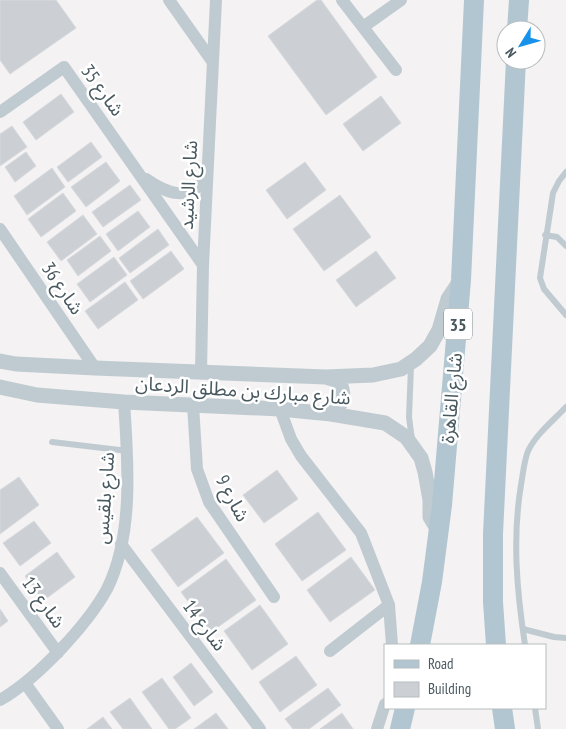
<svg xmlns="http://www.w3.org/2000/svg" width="566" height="729" viewBox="0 0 566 729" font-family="'PT Sans Narrow','Noto Sans Arabic',sans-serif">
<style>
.building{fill:#ccd0d4;stroke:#d6d9dd}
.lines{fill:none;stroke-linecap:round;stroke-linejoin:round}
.service{stroke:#c0cbd1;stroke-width:6}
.minor{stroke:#c0cbd1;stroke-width:12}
.tertiary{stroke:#c0cbd1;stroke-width:15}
.primary{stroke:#b2c6d1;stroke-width:20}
.labels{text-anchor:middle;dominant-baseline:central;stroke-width:5;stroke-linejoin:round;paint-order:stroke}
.shield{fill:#fff;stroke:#808b90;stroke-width:1}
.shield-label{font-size:18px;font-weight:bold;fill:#495960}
.street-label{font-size:19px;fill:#495960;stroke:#fff}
</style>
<rect width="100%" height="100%" fill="#f4f2f2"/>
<path class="building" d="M0,0H56L76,28L10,74L0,60Z
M317,0H321L377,77L326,115L268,36Z
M61,94L74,112L36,140L23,122Z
M381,96L401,123L363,151L343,124Z
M12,126L27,147L0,166V134Z
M91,142L102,157L68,182L57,167Z
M26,152L36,166L15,182L5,167Z
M106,162L120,181L86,207L71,187Z
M305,162L326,190L287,219L266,190Z
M52,168L65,187L27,215L14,196Z
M130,185L141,200L103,227L92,212Z
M63,193L76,211L41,237L28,219Z
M340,195L371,237L324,271L293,229Z
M138,211L150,227L118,251L106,234Z
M83,215L97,234L61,261L47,242Z
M158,229L169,245L130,273L119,258Z
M100,236L111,251L78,276L67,260Z
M171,251L184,269L143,299L130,281Z
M376,251L396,278L356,307L336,280Z
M114,257L127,275L90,302L77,284Z
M125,282L138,300L98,329L85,311Z
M277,470L298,499L264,523L243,495Z
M19,477L39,505L0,534V490Z
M318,512L346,550L302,581L275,544Z
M197,517L224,553L178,587L151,550Z
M34,521L51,543L20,566L3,543Z
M57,552L75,577L43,601L25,576Z
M351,557L375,590L330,622L307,590Z
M226,559L256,600L211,632L181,592Z
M260,605L288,644L252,670L224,631Z
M0,609L8,621L0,627Z
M296,656L317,685L280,712L259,682Z
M191,663L213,692L194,706L173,677Z
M162,678L191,718L175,729H169L142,692Z
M328,688L341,705L309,729H293L285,719Z
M130,698L152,729H123L110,712Z
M216,713L228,729H194Z
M342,713L353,729H320Z
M103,717L112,729H87Z"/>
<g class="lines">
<path class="service" d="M566,172L559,181L553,193L540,278L544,289L566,315
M545,235L557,237L566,246
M411,366L409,417L412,440
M52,442L128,451
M523,629L554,637L566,638
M525,645C517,592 512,539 521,485C523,474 524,461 528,451C536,434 554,420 566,407
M535,708L538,729"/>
<path class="minor" d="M169,0L212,61
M342,0L396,70
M363,27L401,0
M0,112L64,67L203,265
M146,179C169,195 188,201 207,178
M0,229L95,368
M201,372L203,265L216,0
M193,405L197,469L209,502L274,597
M280,409L291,439L301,456L361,533L389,605L392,645
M121,544L260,729
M0,573L58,653
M330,651L389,605
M25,683L58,729
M0,700C23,687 43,668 61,649C78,631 95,611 107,589C134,535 128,461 124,402
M377,729L385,704"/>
<path class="tertiary" d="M0,361L16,364L95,368L326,377L373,375L401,369L416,359L430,346L439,330L448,299L460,281
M326,377L339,381C346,395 343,405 331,414
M0,387L37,395L124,402L280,409L331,414L385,423L406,437L421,458L425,472L430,500V517L439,532"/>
<path class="primary" d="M517,30L519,0
M420,645L432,582L442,505L461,280L474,0
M496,645L493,602V534L516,60
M502,708L505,729
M400,729L405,708"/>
</g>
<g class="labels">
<rect class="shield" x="444" y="308.5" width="28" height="31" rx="4"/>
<g class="shield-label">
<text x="458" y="324">35</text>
</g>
<g class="street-label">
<text transform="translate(103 90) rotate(54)">شارع 35</text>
<text transform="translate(188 185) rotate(-87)">شارع الرشيد</text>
<text transform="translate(63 288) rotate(56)">شارع 36</text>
<text transform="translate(243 390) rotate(4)">شارع مبارك بن مطلق الردعان</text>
<text transform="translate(451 398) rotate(-85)">شارع القاهرة</text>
<text transform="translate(104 498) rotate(-86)">شارع بلقيس</text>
<text transform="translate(233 498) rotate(62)">شارع 9</text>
<text transform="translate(44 602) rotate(54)">شارع 13</text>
<text transform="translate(205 625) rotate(53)">شارع 14</text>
</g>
</g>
<rect x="384" y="644" width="162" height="65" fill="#ffffff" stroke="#b6bdbf"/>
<rect x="394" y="660" width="25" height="8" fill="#b2c6d1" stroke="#b6bdbf"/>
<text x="428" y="669" font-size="15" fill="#495960">Road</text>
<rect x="394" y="682" width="25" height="15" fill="#ccd0d4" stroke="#b6bdbf"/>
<text x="428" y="694" font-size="15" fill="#495960">Building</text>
<g transform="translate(521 45) rotate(233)"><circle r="24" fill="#ffffff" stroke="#b6bdbf"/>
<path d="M0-4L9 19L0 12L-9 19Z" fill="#1791e9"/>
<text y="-8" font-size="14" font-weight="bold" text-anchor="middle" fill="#495960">N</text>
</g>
</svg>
